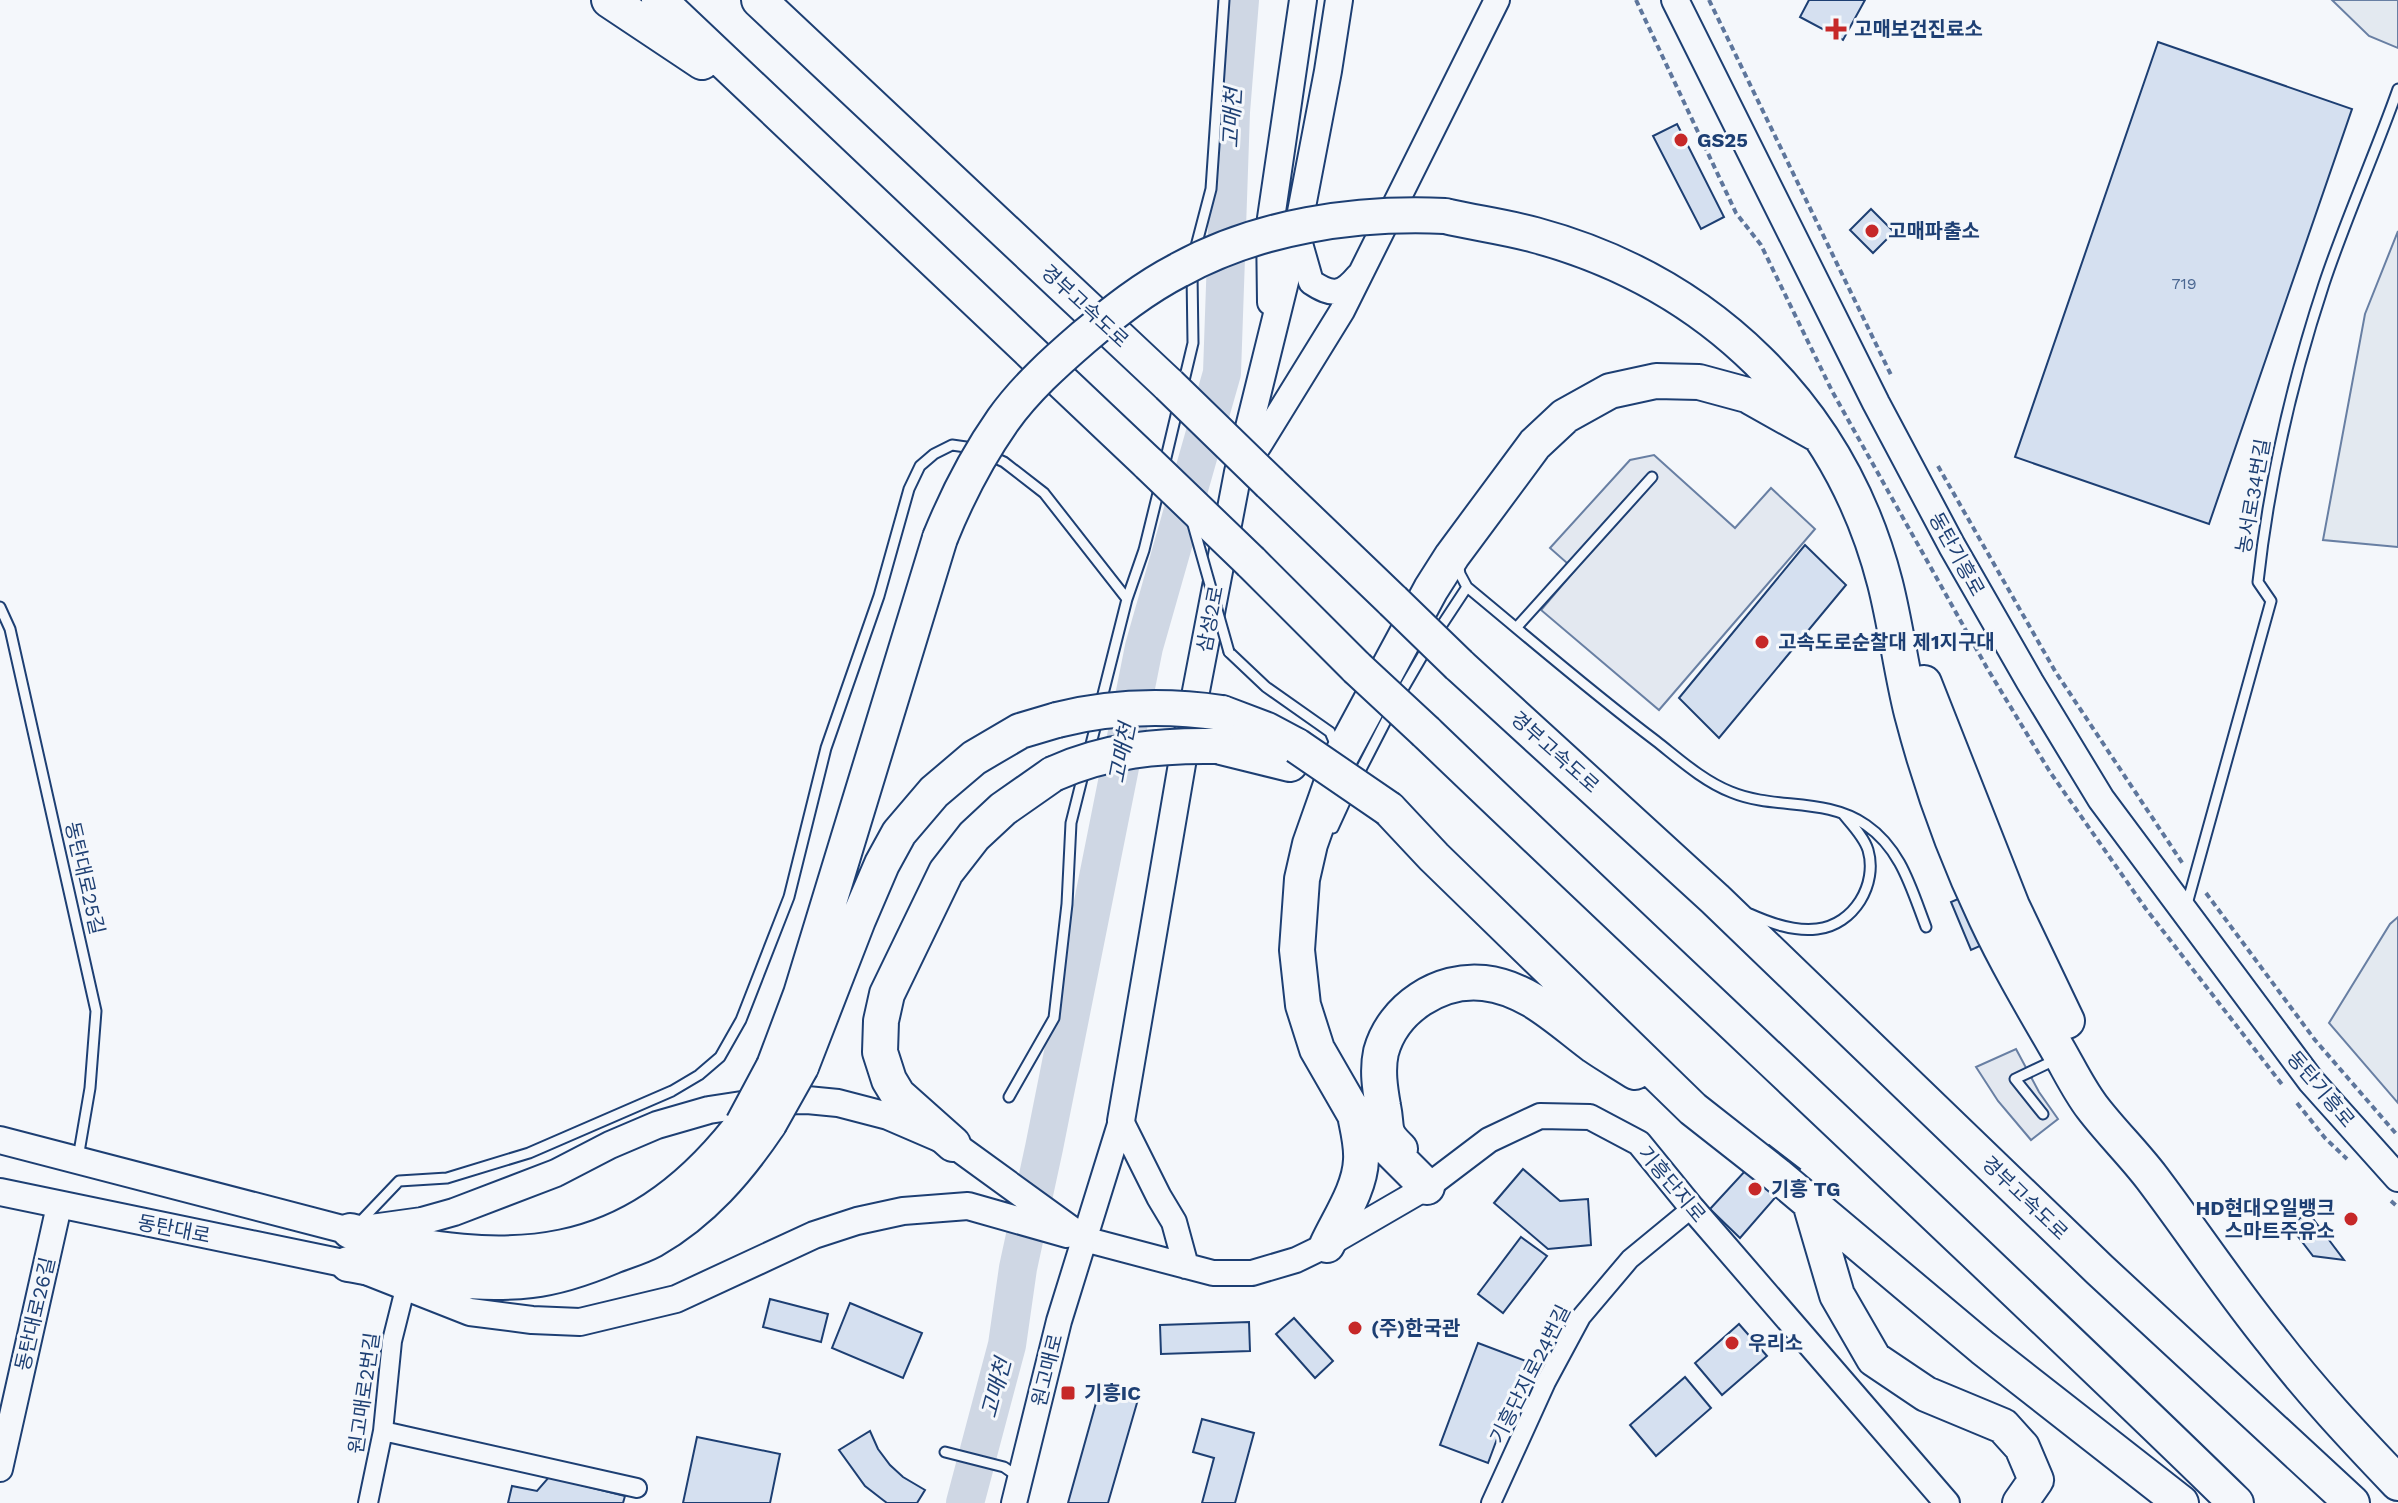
<svg xmlns="http://www.w3.org/2000/svg" width="2398" height="1503" viewBox="0 0 2398 1503" font-family="'Work Sans','Noto Sans KR',sans-serif">
<style>
.green{fill:#e3e9f0;stroke:#687fa3;stroke-width:2}
.parking{fill:#e3e8f0;stroke:#687fa3;stroke-width:2}
.lines{fill:none;stroke-linecap:round;stroke-linejoin:round}
.river{stroke:#cfd7e4;stroke-width:38}
.building{fill:#d5e0f0;stroke:#1d3f73;stroke-width:2}
.service-casing{stroke:#1d3f73;stroke-width:13}
.minor-casing{stroke:#1d3f73;stroke-width:22}
.tertiary-casing{stroke:#1d3f73;stroke-width:28}
.secondary-casing{stroke:#1d3f73;stroke-width:30}
.motorway-casing{stroke:#1d3f73;stroke-width:38}
.path{stroke:#5e769c;stroke-width:4;stroke-dasharray:6 4;stroke-linecap:butt}
.service{stroke:#f4f7fb;stroke-width:9}
.minor{stroke:#f4f7fb;stroke-width:18}
.tertiary{stroke:#f4f7fb;stroke-width:24}
.secondary{stroke:#f4f7fb;stroke-width:26}
.motorway{stroke:#f4f7fb;stroke-width:34}
.service-bridge-casing{stroke:#1d3f73;stroke-width:13;stroke-linecap:butt}
.motorway-bridge-casing{stroke:#1d3f73;stroke-width:38;stroke-linecap:butt}
.service-bridge{stroke:#f4f7fb;stroke-width:9}
.motorway-bridge{stroke:#f4f7fb;stroke-width:34}
.poi-dot{fill:#c62828;stroke:#f4f7fb;stroke-width:3}
.labels{text-anchor:middle;dominant-baseline:central;stroke-width:6;stroke-linejoin:round;paint-order:stroke}
.number-label{font-size:16px;fill:#4b6792}
.poi-label{font-size:20px;font-weight:bold;fill:#1d3f73;stroke:#f4f7fb;text-anchor:start}
.street-label{font-size:20px;fill:#1d3f73;stroke:#f4f7fb}
.water-label{font-size:22px;font-style:italic;fill:#1d3f73;stroke:#f4f7fb}
</style>
<rect width="100%" height="100%" fill="#f4f7fb"/>
<path class="green" d="M2332,0H2398V48L2369,36Z
M2398,231V547L2323,540L2365,314Z
M2398,917V1103L2329,1023L2390,924Z"/>
<path class="parking" d="M1654,455L1735,528L1771,488L1815,529L1659,710L1541,610L1575,570L1550,548L1630,460Z
M2016,1049L2039,1092L2058,1119L2031,1140L1998,1101L1976,1067Z"/>
<g class="lines">
<path class="river" d="M965,1503L1007,1345L1018,1268L1044,1148L1144,647L1222,373L1231,112L1240,0"/>
</g>
<path class="building" d="M1809,0H1865L1843,40L1800,17Z
M2158,42L2352,109L2209,524L2015,457Z
M1677,124L1724,217L1701,229L1653,136Z
M1871,209L1894,232L1873,253L1850,230Z
M1805,545L1846,585L1719,738L1679,698Z
M1995,883L2016,930L1971,950L1951,902Z
M1769,1145L1800,1169L1740,1238L1710,1209Z
M1523,1169L1560,1201L1588,1199L1591,1245L1548,1249L1494,1203Z
M2308,1212L2344,1260L2313,1256L2290,1226Z
M1521,1237L1547,1256L1503,1313L1478,1294Z
M770,1299L828,1314L821,1342L763,1327Z
M850,1303L922,1333L903,1378L832,1348Z
M1294,1318L1333,1361L1315,1378L1276,1334Z
M1249,1322L1250,1351L1161,1354L1160,1325Z
M1739,1324L1767,1356L1722,1395L1695,1363Z
M1478,1343L1526,1361L1488,1463L1440,1445Z
M1685,1377L1711,1408L1656,1456L1630,1425Z
M1101,1385L1139,1396L1108,1503H1068Z
M1202,1419L1254,1433L1235,1503H1202L1214,1458L1193,1452Z
M870,1431L878,1449L890,1465L903,1477L925,1490L917,1503H887L883,1500L865,1486L839,1450Z
M697,1437L780,1454L770,1503H683Z
M549,1477L625,1496L623,1503H508L512,1486L537,1491Z"/>
<g class="lines">
<defs>
<path id="service" d="M1194,254L1211,189L1224,0
M1182,389L1193,343L1192,273
M1164,466L1178,407
M1458,563L1460,574L1467,587C1530,639 1591,692 1656,741C1679,759 1703,781 1731,792C1774,810 1826,797 1866,825C1901,849 1911,888 1926,927
M0,607L10,629L96,1011L90,1088L78,1158
M1516,628L1652,477
M1436,634L1467,587
M1229,652L1266,687L1330,732L1336,746
M1399,696L1428,646
M1100,706L1127,599L1144,550L1160,485
M1089,752L1097,720
M1357,777L1392,709
M1333,828L1350,791
M2187,904L2271,601L2258,582C2269,481 2292,381 2324,284C2346,218 2375,154 2398,89
M1750,914C1770,923 1794,932 1817,929C1854,925 1878,884 1868,850C1864,837 1852,825 1843,814
M1009,1097L1054,1018L1067,904L1071,823L1084,771
M2043,1114L2015,1079L2055,1060
M358,1224L399,1181L447,1178L529,1153L672,1091L699,1075L720,1057L741,1020L789,897L826,748L879,596L909,489L920,466L934,454L952,445L973,448L1004,462L1044,493L1127,599
M945,1452L1004,1467L1017,1476"/>
<path id="minor" d="M383,1431L637,1488
M368,1503L383,1431L392,1341L405,1289
M1491,1503L1546,1382L1581,1317L1630,1259L1692,1208"/>
<path id="tertiary" d="M1297,233L1311,282C1332,296 1341,296 1358,276
M1239,470L1258,447L1342,311L1497,0
M1121,1121L1159,1197L1174,1222L1186,1266
M1084,1239L1213,1273H1252L1296,1260L1327,1245L1427,1187L1489,1140L1540,1116L1590,1117L1639,1143L1692,1208L1947,1503
M0,1469L59,1206
M1014,1503L1059,1321L1121,1121"/>
<path id="secondary" d="M1675,0L1876,403L1952,546L2030,682L2101,799L2311,1081L2398,1178
M1271,302L1270,225L1303,0
M1121,1121L1182,764L1238,472L1297,233L1328,71L1339,0
M0,1140L350,1231L422,1221L454,1212L556,1173L610,1145L657,1125L709,1110L768,1101L807,1100L838,1103L888,1116L953,1144L1084,1239
M0,1192L348,1264L470,1312L532,1320L580,1322L676,1299L814,1235L857,1221L903,1211L968,1206L1067,1234"/>
<path id="motorway" d="M609,0L702,62
M659,0L1149,464
M759,0L1169,385
M1445,216C1475,223 1506,227 1535,235C1709,282 1840,408 1885,583C1896,626 1901,670 1912,714C1930,783 1955,853 1986,918C2007,963 2033,1007 2058,1050C2069,1069 2079,1090 2092,1107C2111,1132 2133,1153 2152,1178C2192,1231 2229,1287 2271,1339C2310,1390 2354,1437 2398,1483
M1270,483L1393,601
M1251,562L1357,668
M1459,665L1715,899L2100,1270L2352,1503
M1924,683L2012,906L2067,1021
M1222,713L1267,730L1297,746
M1426,732C1695,990 1969,1243 2236,1503
M1217,746L1290,764
M1389,809L1434,857L1693,1109L1777,1175L1983,1348L2181,1503
M774,1066L801,994L940,538
M801,1067L858,920L882,864L899,833L934,792L974,758L1020,731L1057,720
M953,1144L898,1095L889,1080L880,1052L881,1021L887,994L946,872L974,836L1003,809L1053,774
M1400,1149C1381,1131 1388,1130 1383,1106C1380,1089 1377,1070 1381,1052C1393,1008 1440,978 1484,983C1528,988 1559,1020 1594,1046C1607,1055 1621,1063 1635,1072
M1427,1187L1355,1115L1317,1049L1303,1005L1297,950L1302,879L1310,844L1341,756L1431,589L1452,556L1535,444L1565,416L1610,391L1656,381L1699,382L1747,395L1815,433
M1810,1203L1837,1295L1874,1359L1926,1394L2003,1426L2022,1447L2036,1480L2020,1503
M350,1231C509,1272 629,1267 738,1130
M1327,1245C1339,1219 1360,1189 1361,1160C1362,1145 1358,1130 1355,1115
M348,1264C407,1274 470,1287 531,1280C559,1277 587,1267 613,1256C626,1251 640,1247 653,1240C702,1212 738,1170 769,1124"/>
</defs>
<use href="#service" class="service-casing"/>
<use href="#minor" class="minor-casing"/>
<use href="#tertiary" class="tertiary-casing"/>
<use href="#secondary" class="secondary-casing"/>
<use href="#motorway" class="motorway-casing"/>
<path class="path" d="M1636,0L1736,213L1761,245L1832,391L1987,668L2050,772L2146,909L2284,1087
M1709,0L1892,377
M1938,466L2055,671L2183,864
M2206,893L2315,1040L2398,1136
M2297,1103L2325,1138L2347,1159
M2391,1201L2398,1207"/>
<use href="#service" class="service"/>
<use href="#minor" class="minor"/>
<use href="#tertiary" class="tertiary"/>
<use href="#secondary" class="secondary"/>
<use href="#motorway" class="motorway"/>
<defs>
<path id="service-bridge" d="M1192,521L1229,652"/>
<path id="motorway-bridge" d="M1169,385L1270,483
M1149,464L1251,562
M940,538C957,496 977,457 1003,420C1025,389 1055,362 1084,337C1114,312 1144,288 1179,270C1259,226 1355,212 1445,216
M1393,601L1459,665
M1357,668L1426,732
M1057,720C1112,706 1166,705 1222,713
M1297,746L1389,809
M1053,774C1106,750 1159,745 1217,746
M743,1124L774,1066
M769,1124L801,1067"/>
</defs>
<use href="#service-bridge" class="service-bridge-casing"/>
<use href="#motorway-bridge" class="motorway-bridge-casing"/>
<use href="#service-bridge" class="service-bridge"/>
<use href="#motorway-bridge" class="motorway-bridge"/>
</g>
<g class="poi-dot">
<path d="M1832 17h8v8h8v8h-8v8h-8v-8h-8v-8h8z"/>
<circle cx="1681" cy="140" r="8"/>
<circle cx="1872" cy="231" r="8"/>
<circle cx="1762" cy="642" r="8"/>
<circle cx="1755" cy="1189" r="8"/>
<circle cx="2351" cy="1219" r="8"/>
<circle cx="1355" cy="1328" r="8"/>
<circle cx="1732" cy="1343" r="8"/>
<rect x="1060" y="1385" width="16" height="16" rx="4"/>
</g>
<g class="labels">
<g class="number-label">
<text x="2184" y="283">719</text>
</g>
<g class="poi-label">
<text x="1854" y="29">고매보건진료소</text>
<text x="1697" y="140">GS25</text>
<text x="1888" y="231">고매파출소</text>
<text x="1778" y="642">고속도로순찰대 제1지구대</text>
<text x="1771" y="1189">기흥 TG</text>
<text x="2335" y="1208" text-anchor="end">HD현대오일뱅크<tspan x="2335" dy="23">스마트주유소</tspan></text>
<text x="1371" y="1328">(주)한국관</text>
<text x="1748" y="1343">우리소</text>
<text x="1084" y="1393">기흥IC</text>
</g>
<g class="street-label">
<text transform="translate(1085 306) rotate(43)">경부고속도로</text>
<text transform="translate(2253 496) rotate(-80)">농서로34번길</text>
<text transform="translate(1957 554) rotate(61)">동탄기흥로</text>
<text transform="translate(1210 619) rotate(-79)">삼성2로</text>
<text transform="translate(1555 752) rotate(42)">경부고속도로</text>
<text transform="translate(85 878) rotate(77)">동탄대로25길</text>
<text transform="translate(2321 1089) rotate(50)">동탄기흥로</text>
<text transform="translate(1672 1184) rotate(50)">기흥단지로</text>
<text transform="translate(2025 1198) rotate(44)">경부고속도로</text>
<text transform="translate(174 1229) rotate(11)">동탄대로</text>
<text transform="translate(35 1314) rotate(-77)">동탄대로26길</text>
<text transform="translate(1047 1370) rotate(-76)">원고매로</text>
<text transform="translate(1530 1374) rotate(-63)">기흥단지로24번길</text>
<text transform="translate(364 1393) rotate(-82)">원고매로2번길</text>
</g>
<g class="water-label">
<text transform="translate(1232 118) rotate(-87)">고매천</text>
<text transform="translate(1122 753) rotate(-79)">고매천</text>
<text transform="translate(996 1388) rotate(-75)">고매천</text>
</g>
</g>
</svg>
